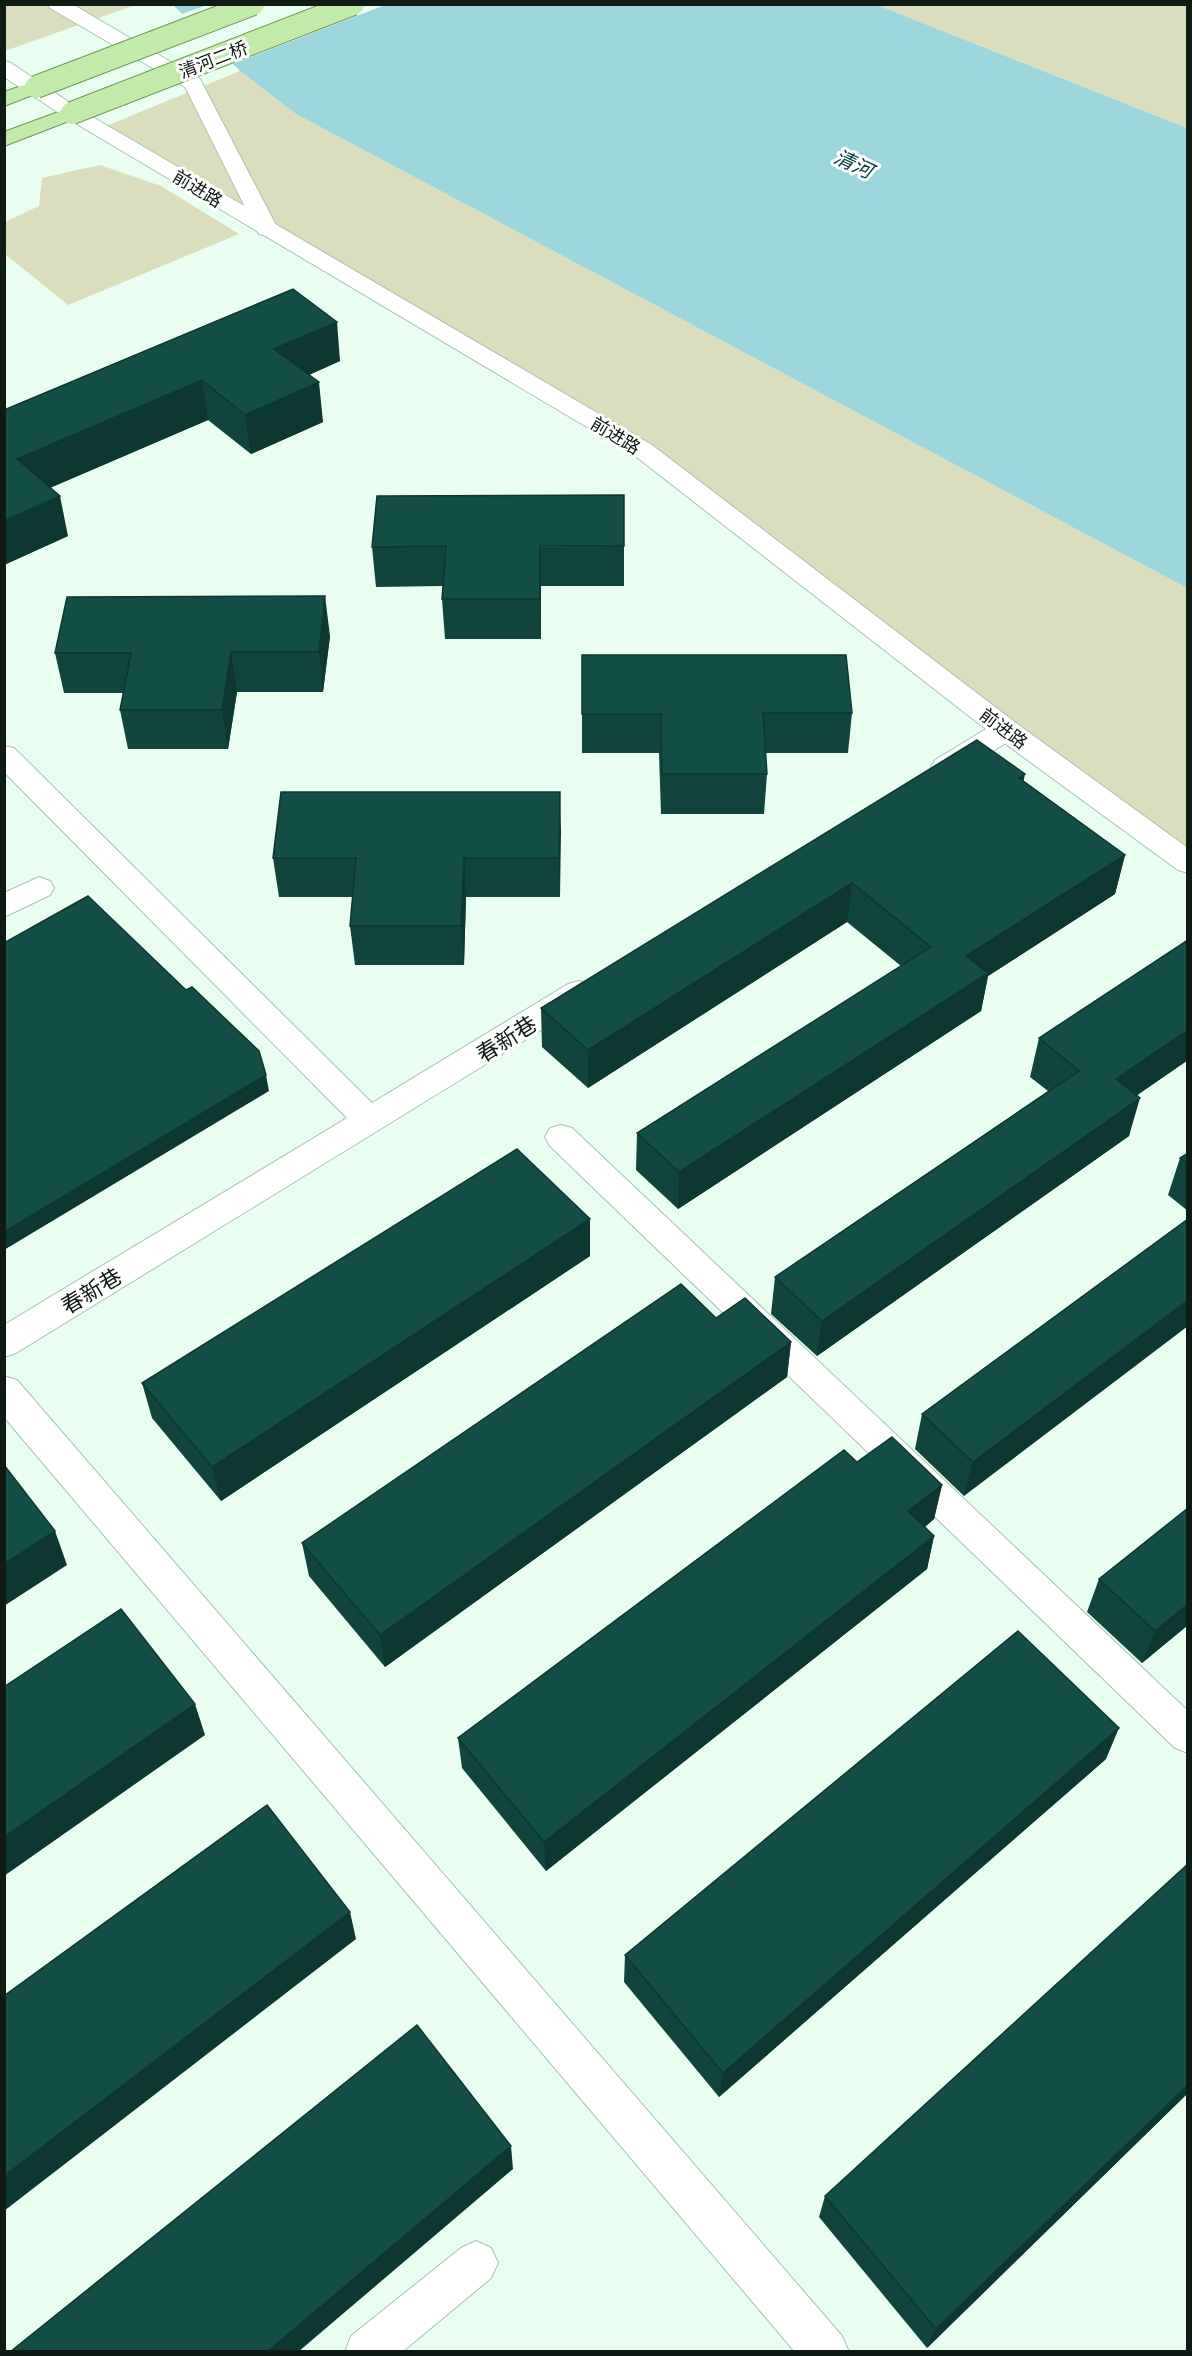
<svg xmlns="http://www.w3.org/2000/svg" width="1192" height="2356" viewBox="0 0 1192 2356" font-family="'Exo 2','Noto Sans SC',sans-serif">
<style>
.green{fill:#dbdebc}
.water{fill:#9ad6dc}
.pier{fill:#e9fef1}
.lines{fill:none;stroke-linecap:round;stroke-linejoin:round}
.service-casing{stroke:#a4c4b0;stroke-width:2}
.minor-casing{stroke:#a4c4b0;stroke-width:2}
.tertiary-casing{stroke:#a4c4b0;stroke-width:2}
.primary-casing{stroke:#699950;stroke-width:2}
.service{fill:#fff;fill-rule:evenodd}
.minor{fill:#fff;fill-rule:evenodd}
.tertiary{fill:#fff;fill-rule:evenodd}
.primary{fill:#c2ebaa;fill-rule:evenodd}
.primary-bridge-casing{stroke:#699950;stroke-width:24;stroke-linecap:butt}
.primary-bridge{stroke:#c2ebaa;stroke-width:22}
.wall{fill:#10443c}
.shaded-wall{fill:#0d3731}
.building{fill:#134f46;stroke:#0d3731;stroke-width:1.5}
.labels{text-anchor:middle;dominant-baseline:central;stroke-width:6;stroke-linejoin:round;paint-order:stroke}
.far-street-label{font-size:18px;fill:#0e1a13;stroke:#fff}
.far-water-label{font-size:20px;font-style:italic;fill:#064045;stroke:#fff}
.street-label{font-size:22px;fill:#0e1a13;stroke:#fff}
</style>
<rect width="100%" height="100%" fill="#e9fef1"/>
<path class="green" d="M5,4L135,5L5,51Z
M877,5H1187V128Z
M240,71L296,114L1187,588V863L643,450L99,129Z
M100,165L161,186L239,234L68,305L5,254V222L39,206L42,178Z"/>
<path class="water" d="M173,5H877L1187,128V588L296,114L240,71Z"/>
<path class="pier" d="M207,5H385L230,65L179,15Z"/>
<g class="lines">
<defs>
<path id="service" d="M561,1125L572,1128L1188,1711V1753L1175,1748L550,1146L545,1137L550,1128Z
M476,2241L491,2248L498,2263L491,2278L402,2352H345L351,2336L461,2248Z"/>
<path id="minor" d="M47,4H72L200,79L278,229L275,234L267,236L259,234L256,229L185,87L50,8Z
M1006,721L1016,723L1020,730L1016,737L955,774L945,777L935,774L931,767L935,760L996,723Z
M4,746L14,748L372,1103L568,984L579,981L590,984L594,992L590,1000L16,1353L4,1357V1325L347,1118L4,772Z
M39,877L50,881L54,888L50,895L4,917V893Z
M4,1376L17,1380L842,2336L849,2352H795L4,1417Z"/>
<path id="tertiary" d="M4,61L11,63L79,109L652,445L1016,723L1188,848V873L1178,870L996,737L634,455L65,117L4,77Z"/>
<path id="primary" d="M36,81L43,83L46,87L43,91L4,106V92Z
M72,107L79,109L82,113L79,117L4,146V132Z"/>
</defs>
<use href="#service" class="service-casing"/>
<use href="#minor" class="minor-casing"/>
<use href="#tertiary" class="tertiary-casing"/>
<use href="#primary" class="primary-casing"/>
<use href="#service" class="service"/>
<use href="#minor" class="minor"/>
<use href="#tertiary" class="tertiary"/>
<use href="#primary" class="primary"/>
<defs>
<path id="primary-bridge" d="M36,87L253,4
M72,113L353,4"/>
</defs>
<use href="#primary-bridge" class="primary-bridge-casing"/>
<use href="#primary-bridge" class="primary-bridge"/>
</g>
<path class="wall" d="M293,289L340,361L309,375L323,422L251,454L208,420L50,488L68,536L4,565V410Z
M624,546V586H541V639H445L442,599L443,586L376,587L372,547Z
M330,636L323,692H237L228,749H128L120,710L123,693H64L55,653Z
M582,655L852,713L848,753H765L767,774L764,814H661L659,753H582Z
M1024,781L1125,855L1115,894L988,976L981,1011L678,1209L636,1170L637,1133L901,966L847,922L588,1088L542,1047L541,1008Z
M560,792V897H466L464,965H355L350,926L353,897H279L273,858Z
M1188,940V1060L1136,1096L1129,1136L817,1356L771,1314L775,1277L1048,1091L1030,1077L1039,1038Z
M1188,1153V1211L1168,1195L1180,1158Z
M590,1219V1256L221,1501L152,1418L142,1383Z
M1188,1219L964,1496L915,1449L922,1414Z
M716,1318L791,1342L787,1377L385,1667L309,1576L302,1543Z
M857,1462L942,1485L934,1519L925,1527L934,1536L927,1569L546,1871L462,1768L458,1738Z
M1188,1508V1625L1142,1663L1087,1612L1099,1579Z
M1106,1759L719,2097L624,1982L625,1955Z
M1188,1864V2093L927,2348L819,2217L825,2196Z"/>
<path class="shaded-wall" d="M337,322L340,361L279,388L274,349Z
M202,380L208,420L26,498L17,459Z
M319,382L323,422L251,454L245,415Z
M60,496L68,536L4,565V521Z
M540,546L541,586V639L540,599Z
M325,596L330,636L323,692L319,652Z
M231,652L237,692L228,749L222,710Z
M1025,774L1017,813L1019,778Z
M560,792L561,832L560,897L559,858Z
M1125,855L1115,894L988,976L981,1011L678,1209L679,1172L966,956Z
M464,858L466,897L464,965L461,926Z
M852,883L847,922L588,1088V1050Z
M1188,1030V1060L1105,1117L1116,1079Z
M266,1075L269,1091L4,1250V1232Z
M1140,1098L1129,1136L817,1356L822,1321Z
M590,1219V1256L221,1501L212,1467Z
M1188,1300V1326L964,1496L973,1462Z
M791,1342L787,1377L385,1667L380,1635Z
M942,1485L934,1519L901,1545L908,1511Z
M55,1531L67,1565L4,1606V1564Z
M934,1536L927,1569L546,1871L544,1842Z
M1188,1604V1625L1142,1663L1155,1631Z
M195,1704L205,1735L4,1876V1837Z
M1119,1728L1106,1759L719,2097L723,2073Z
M350,1912L356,1939L4,2211V2176Z
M1188,2085V2093L927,2348L936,2329Z
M511,2146L513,2169L298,2352H267Z"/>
<path class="building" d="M293,289L337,322L274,349L319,382L245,415L202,380L17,459L60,496L4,521V410Z
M624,495V546H540V599H442L446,546L372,547L377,496Z
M325,596L319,652H231L222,710H120L131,653H55L67,597Z
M582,655H846L852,713H763L767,774H662L661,714H582Z
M977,740L1025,774L1019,778L1125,855L966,956L988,973L679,1172L637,1133L931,947L852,883L588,1050L541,1008Z
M281,792H560L559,858H464L461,926H350L356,858H273Z
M88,896L186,990L192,987L259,1051L266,1075L4,1232V943Z
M1188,940V1030L1116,1079L1140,1098L822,1321L775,1277L1079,1071L1039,1038Z
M517,1149L590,1219L212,1467L142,1383Z
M1188,1153V1164L1180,1158Z
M1188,1219V1300L973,1462L922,1414Z
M681,1284L716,1318L745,1298L791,1342L380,1635L302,1543Z
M892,1437L942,1485L908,1511L934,1536L544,1842L458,1738L844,1450L857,1462Z
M4,1465L55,1531L4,1564Z
M1188,1508V1604L1155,1631L1099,1579Z
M121,1609L195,1704L4,1837V1687Z
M1018,1631L1119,1728L723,2073L625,1955Z
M267,1805L350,1912L4,2176V1996Z
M1188,1864V2085L936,2329L825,2196Z
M417,2025L511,2146L267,2352H10Z"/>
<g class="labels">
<g class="far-street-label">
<text transform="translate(213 59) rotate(-21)">清河二桥</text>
<text transform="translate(198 188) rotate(31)">前进路</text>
<text transform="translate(616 435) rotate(31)">前进路</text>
<text transform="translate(1004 728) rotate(37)">前进路</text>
</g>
<g class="far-water-label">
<text transform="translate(854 163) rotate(25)">清河</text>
</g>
<g class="street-label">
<text transform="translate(506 1038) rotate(-32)">春新巷</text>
<text transform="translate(91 1290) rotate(-31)">春新巷</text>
</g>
</g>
<rect width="1192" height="2356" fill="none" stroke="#0e1a13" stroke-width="12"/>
</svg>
